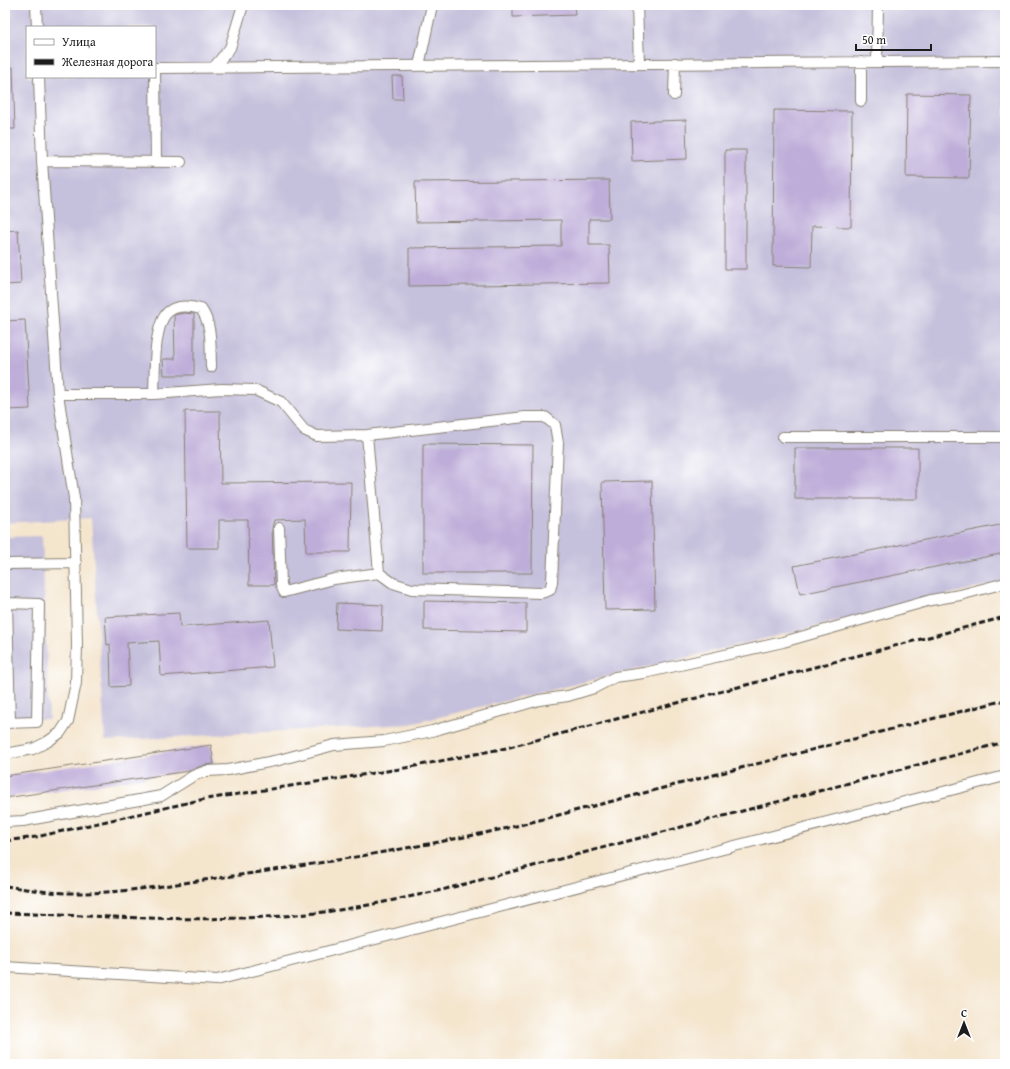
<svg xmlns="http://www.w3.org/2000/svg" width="1010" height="1069" viewBox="0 0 1010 1069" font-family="'Gentium Book Plus',serif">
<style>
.industrial{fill:#c5c0db;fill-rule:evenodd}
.building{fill:#beadd9}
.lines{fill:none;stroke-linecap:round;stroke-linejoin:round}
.minor-casing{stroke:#888074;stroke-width:12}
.minor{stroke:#fff;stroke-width:10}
.rail{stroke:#1c1c1c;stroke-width:3;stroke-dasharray:6 3;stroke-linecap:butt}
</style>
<rect width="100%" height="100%" fill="#fff"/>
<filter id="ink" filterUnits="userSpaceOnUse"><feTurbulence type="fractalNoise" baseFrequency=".025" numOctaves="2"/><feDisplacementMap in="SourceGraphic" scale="8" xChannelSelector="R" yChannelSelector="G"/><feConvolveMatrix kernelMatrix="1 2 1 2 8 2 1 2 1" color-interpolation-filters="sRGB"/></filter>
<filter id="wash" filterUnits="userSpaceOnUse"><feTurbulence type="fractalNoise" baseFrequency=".012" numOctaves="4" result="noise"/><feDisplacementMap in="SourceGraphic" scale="16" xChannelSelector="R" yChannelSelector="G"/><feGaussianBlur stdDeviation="0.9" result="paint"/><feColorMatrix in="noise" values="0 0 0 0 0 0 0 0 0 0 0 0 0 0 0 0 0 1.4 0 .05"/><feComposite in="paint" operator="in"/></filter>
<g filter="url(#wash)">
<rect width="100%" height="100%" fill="#f4e5cd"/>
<path class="industrial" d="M5,5H1005V581L410,724L105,741L91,518L5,523ZM27,27H155V77H27Z
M42,536L49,719H5V537Z"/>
<g id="blocks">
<path class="building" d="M513,5H574L575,15L513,17Z
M13,67L15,129H5V68Z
M392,76H402L403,99H393Z
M907,94L971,95L969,178L906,177Z
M774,110L852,111L851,227L812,226L811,267L773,266Z
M686,120L687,159L632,161L631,122Z
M725,150H746V269H725Z
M609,180L610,219H589V245H609L610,283L409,286V248L561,246V220L416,222L415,182Z
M18,230L21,284L5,285V231Z
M184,313L194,314V375H164L163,359H175L174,315Z
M25,320L30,409L7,410L5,321Z
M185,411H220L221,483L351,482L350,552H306L305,519L274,520L272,528L274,585H249L248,520H219V548H187Z
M423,444L533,445L532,573H423Z
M795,448H918V499H795Z
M652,481L655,609L605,610L602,482Z
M1005,524V553L800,594L794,566Z
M424,601L526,603V632L424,630Z
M337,603L383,605L382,631L336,629Z
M179,613L180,627L269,620L273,667L161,676L159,641L127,643L129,686L111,687L110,644L107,645L105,617Z
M211,745L214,764L204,765L189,771L5,798V776Z"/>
</g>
</g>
<g filter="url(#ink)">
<use href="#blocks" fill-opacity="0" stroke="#888074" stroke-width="1"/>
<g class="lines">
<defs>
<path id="minor" d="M36,5L37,27
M637,5L639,64
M861,62V101
M877,62L878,5
M419,66L432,5
M214,67L230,48L243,5
M155,68L1005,61
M155,68L156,162
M674,95L675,63
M42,161L181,162
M58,394H154L221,389L255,390L281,402L304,430L317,436L367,435L525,417H545L555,425L558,443L552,582L550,590L541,593L412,589L393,583L379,573L367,435
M154,394C155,374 153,325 168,312C177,304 190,306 201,309C213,326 210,347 211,367
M783,437H1005
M279,528L281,585L284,592L334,579L379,573
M5,564L76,563
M5,603L39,604L37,722L5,723
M7,603L10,723
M5,754L33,749L47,742L60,733L68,721L76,683L77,644L74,498L58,394L42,161L39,77
M5,822L23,821L161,796L193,776L206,771L228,770L279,760L334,745L384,741L432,731L539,700L568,696L594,688L615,677L644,673L783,642L931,600L960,595L1005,583
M5,967L217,980L1005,776"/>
</defs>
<use href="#minor" class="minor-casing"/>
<use href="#minor" class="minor"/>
<path class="rail" d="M5,841L36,837L200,800L400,769L506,748L1005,617
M5,886C27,889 49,893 71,893C127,894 184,882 240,875C330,862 419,847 508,828L1005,700
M5,913C102,916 199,923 296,915C346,911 394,900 442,890L1005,742"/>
</g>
</g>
<rect width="1010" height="1069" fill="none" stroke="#fff" stroke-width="20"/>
<rect x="26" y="26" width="130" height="52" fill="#ffffff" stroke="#a4a4a4"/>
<rect x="34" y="39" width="20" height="6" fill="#ffffff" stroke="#a4a4a4"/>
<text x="62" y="46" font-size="12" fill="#1c1c1c">Улица</text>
<rect x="34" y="59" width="20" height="6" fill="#1c1c1c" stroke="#a4a4a4"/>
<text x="62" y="66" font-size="12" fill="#1c1c1c">Железная дорога</text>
<g transform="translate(964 1023)" stroke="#ffffff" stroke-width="3" paint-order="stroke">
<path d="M0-3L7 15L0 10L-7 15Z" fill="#1c1c1c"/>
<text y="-6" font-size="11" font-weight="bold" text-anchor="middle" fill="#1c1c1c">С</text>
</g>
<path d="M856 44v6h75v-6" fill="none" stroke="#1c1c1c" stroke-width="2"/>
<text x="862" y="44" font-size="12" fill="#1c1c1c" stroke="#ffffff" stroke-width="3" paint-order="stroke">50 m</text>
</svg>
